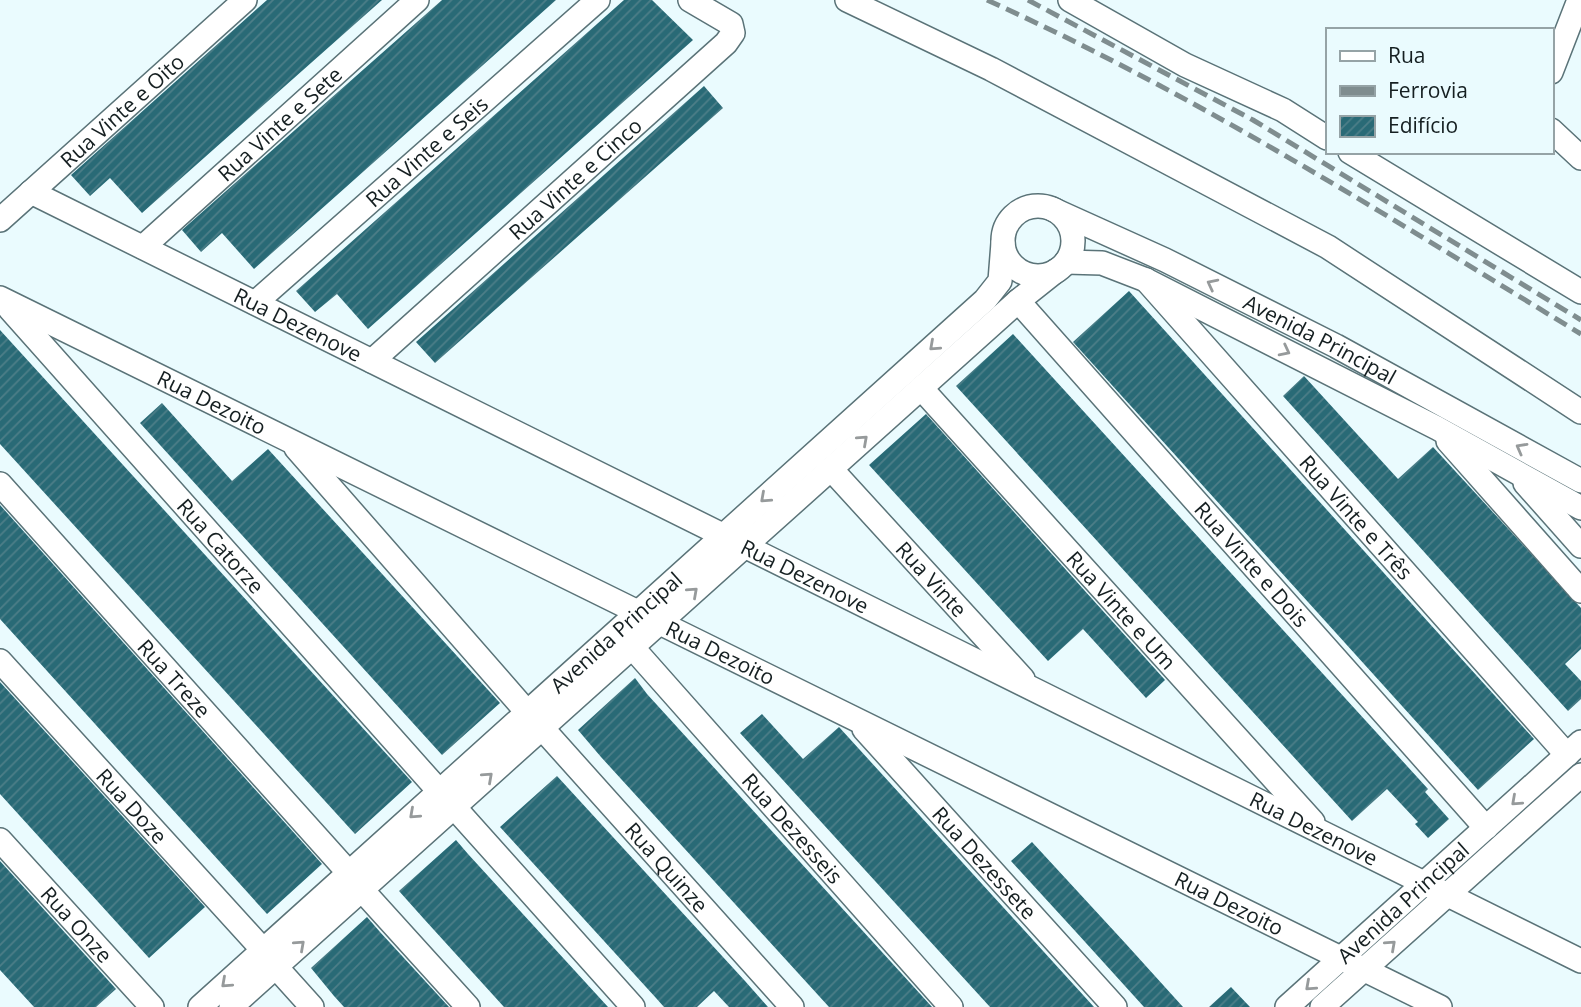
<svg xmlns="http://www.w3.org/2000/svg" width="1581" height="1007" viewBox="0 0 1581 1007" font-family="'Open Sans',sans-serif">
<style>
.building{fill:url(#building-hatch)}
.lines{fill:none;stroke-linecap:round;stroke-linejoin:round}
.minor-casing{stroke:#5a7378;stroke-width:26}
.minor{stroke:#fff;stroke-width:23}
.rail{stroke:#7f8d8f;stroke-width:5;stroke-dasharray:14 7;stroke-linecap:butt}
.oneway{stroke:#969a9b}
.labels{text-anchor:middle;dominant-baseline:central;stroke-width:7;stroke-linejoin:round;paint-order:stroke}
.street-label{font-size:21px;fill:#151f21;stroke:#eafbfe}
</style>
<defs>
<pattern id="building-hatch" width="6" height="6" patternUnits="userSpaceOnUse" patternTransform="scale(1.75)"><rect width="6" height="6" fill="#296a76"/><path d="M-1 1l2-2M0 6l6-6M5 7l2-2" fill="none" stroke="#4d7e88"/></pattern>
</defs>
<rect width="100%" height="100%" fill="#eafbfe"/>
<path class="building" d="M267,0H382L142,213L110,178L90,196L71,175Z
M442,0H556L254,269L222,233L201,252L182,230Z
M624,0H652L693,40L368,329L337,294L315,312L296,291Z
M704,86L723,108L435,363L416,342Z
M1129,291L1534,739L1478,790L1073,342Z
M0,330L412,782L355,834L0,444Z
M1013,334L1428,789L1425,792L1449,819L1428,838L1415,824L1418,822L1387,789L1352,821L956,386Z
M1304,376L1398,479L1433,447L1581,608V649L1565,664L1581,681V699L1568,711L1283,396Z
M162,403L232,481L268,449L500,703L442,755L140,423Z
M926,414L1165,680L1146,698L1083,629L1048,661L869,465Z
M0,505L322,864L267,914L0,619Z
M635,678L647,694L932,1007H829L601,757L578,730Z
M0,682L205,907L149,958L0,794Z
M762,714L803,759L839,727L1094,1007H990L740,733Z
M557,776L745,981L768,1007H729L714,991L697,1007H664L656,998L500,827Z
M456,840L468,854L608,1007H504L424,919L399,891Z
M1032,842L1126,944L1183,1007H1144L1076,932L1011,861Z
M0,861L116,989L96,1007H34L0,970Z
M367,917L380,932L449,1007H344L334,996L311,968Z
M1231,987L1250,1007H1209Z"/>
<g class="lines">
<defs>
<g id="minor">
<path d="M847,0L991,69L1328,247L1581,412"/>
<path d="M1070,0L1185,65L1283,110L1327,138"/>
<path d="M1551,72L1579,0"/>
<path d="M1551,130L1581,158"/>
<path d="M1350,152L1581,292"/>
<path id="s1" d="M31,192L1581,961"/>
<circle cx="1038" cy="241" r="35"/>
<path id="s2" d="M1052,209L1165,260L1336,346L1581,481"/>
<path id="s3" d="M0,220L245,0"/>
<path id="s4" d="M143,247L417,0"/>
<path d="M1066,262L1102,263L1146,280L1437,428L1581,508"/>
<path id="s5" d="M1146,280L1567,755"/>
<path id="s6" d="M0,298L1440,1007"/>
<path id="s7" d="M1018,301L1486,828"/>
<path id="s8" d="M255,303L598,0"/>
<path id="s9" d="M10,309L439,791"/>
<path id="s10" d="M372,361L726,43L733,33L731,24L690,0"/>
<path id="s11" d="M921,388L1313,822"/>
<path d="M1448,441L1581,591"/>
<path d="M296,448L527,712"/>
<path id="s12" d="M831,469L1023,679"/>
<path d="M1525,483L1581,546"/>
<path id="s13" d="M0,484L349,873"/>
<path id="s14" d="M632,647L951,1007"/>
<path id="s15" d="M0,661L263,950"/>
<path id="s16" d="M542,728L792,1007"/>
<path id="s17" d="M864,729L1115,1007"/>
<path d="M454,807L633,1007"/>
<path id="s18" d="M0,840L152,1007"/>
<path d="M362,890L468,1007"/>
<path d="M276,967L312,1007"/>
<path id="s19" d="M200,1007L985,300L1000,281L1003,243"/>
<path d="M231,1007L1018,301L1057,270"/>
<path id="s20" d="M1287,1007L1581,742"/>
<path d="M1322,1007L1581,775"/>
</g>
</defs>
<use href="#minor" class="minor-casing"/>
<use href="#minor" class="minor"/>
<path class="rail" d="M987,0C1195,94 1387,216 1581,334
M1028,0L1253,120L1581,320"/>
</g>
<defs><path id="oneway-chevron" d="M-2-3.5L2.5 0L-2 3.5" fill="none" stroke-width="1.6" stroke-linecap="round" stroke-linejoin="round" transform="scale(1.75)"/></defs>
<g class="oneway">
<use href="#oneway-chevron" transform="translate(1212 284) rotate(-153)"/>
<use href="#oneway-chevron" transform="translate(934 346) rotate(138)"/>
<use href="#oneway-chevron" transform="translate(1285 351) rotate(27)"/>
<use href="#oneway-chevron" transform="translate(863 440) rotate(-42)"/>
<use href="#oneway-chevron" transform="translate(1521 448) rotate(-151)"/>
<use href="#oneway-chevron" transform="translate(765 498) rotate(138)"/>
<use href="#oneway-chevron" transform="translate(693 592) rotate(-42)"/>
<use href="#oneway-chevron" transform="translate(488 777) rotate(-42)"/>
<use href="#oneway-chevron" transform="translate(1516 801) rotate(138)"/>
<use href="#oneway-chevron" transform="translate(414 814) rotate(138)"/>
<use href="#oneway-chevron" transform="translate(300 945) rotate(-42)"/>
<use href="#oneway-chevron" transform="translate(1391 945) rotate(-42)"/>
<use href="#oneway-chevron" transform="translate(226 983) rotate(138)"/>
<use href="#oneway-chevron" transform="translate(1310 986) rotate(138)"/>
</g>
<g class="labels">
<g class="street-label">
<text stroke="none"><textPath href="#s3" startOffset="164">Rua Vinte e Oito</textPath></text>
<text stroke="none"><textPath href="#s4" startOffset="184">Rua Vinte e Sete</textPath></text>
<text stroke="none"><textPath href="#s8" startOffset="229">Rua Vinte e Seis</textPath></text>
<text stroke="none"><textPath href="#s10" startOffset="273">Rua Vinte e Cinco</textPath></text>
<text stroke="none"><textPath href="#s1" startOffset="298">Rua Dezenove</textPath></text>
<text stroke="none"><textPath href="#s2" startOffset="298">Avenida Principal</textPath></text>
<text stroke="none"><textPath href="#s6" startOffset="236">Rua Dezoito</textPath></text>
<text stroke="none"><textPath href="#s5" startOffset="317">Rua Vinte e Três</textPath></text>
<text stroke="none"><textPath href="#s9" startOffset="317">Rua Catorze</textPath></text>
<text stroke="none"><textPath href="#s7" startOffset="352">Rua Vinte e Dois</textPath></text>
<text stroke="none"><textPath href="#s1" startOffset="864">Rua Dezenove</textPath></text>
<text stroke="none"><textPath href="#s12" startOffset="149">Rua Vinte</textPath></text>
<text stroke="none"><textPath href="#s11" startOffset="299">Rua Vinte e Um</textPath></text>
<text stroke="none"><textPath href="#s19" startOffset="560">Avenida Principal</textPath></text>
<text stroke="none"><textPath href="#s6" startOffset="803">Rua Dezoito</textPath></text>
<text stroke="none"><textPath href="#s13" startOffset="261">Rua Treze</textPath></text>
<text stroke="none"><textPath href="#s15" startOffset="196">Rua Doze</textPath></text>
<text stroke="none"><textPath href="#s14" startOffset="242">Rua Dezesseis</textPath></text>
<text stroke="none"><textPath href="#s1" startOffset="1432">Rua Dezenove</textPath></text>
<text stroke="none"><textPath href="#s17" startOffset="180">Rua Dezessete</textPath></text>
<text stroke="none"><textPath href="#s16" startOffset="187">Rua Quinze</textPath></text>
<text stroke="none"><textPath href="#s6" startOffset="1370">Rua Dezoito</textPath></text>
<text stroke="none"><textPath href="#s20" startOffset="156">Avenida Principal</textPath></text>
<text stroke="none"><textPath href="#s18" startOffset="114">Rua Onze</textPath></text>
</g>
</g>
<rect x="1326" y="28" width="228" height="126" fill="#eafbfe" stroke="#95a3a6" stroke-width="2"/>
<rect x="1340" y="51" width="35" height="10" fill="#ffffff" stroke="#95a3a6" stroke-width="2"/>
<text x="1388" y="63" font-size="21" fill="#151f21">Rua</text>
<rect x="1340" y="86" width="35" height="10" fill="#7f8d8f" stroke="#95a3a6" stroke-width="2"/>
<text x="1388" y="98" font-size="21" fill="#151f21">Ferrovia</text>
<rect x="1340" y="116" width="35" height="21" fill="url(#building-hatch)" stroke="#95a3a6" stroke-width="2"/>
<text x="1388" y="133" font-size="21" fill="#151f21">Edifício</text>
</svg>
